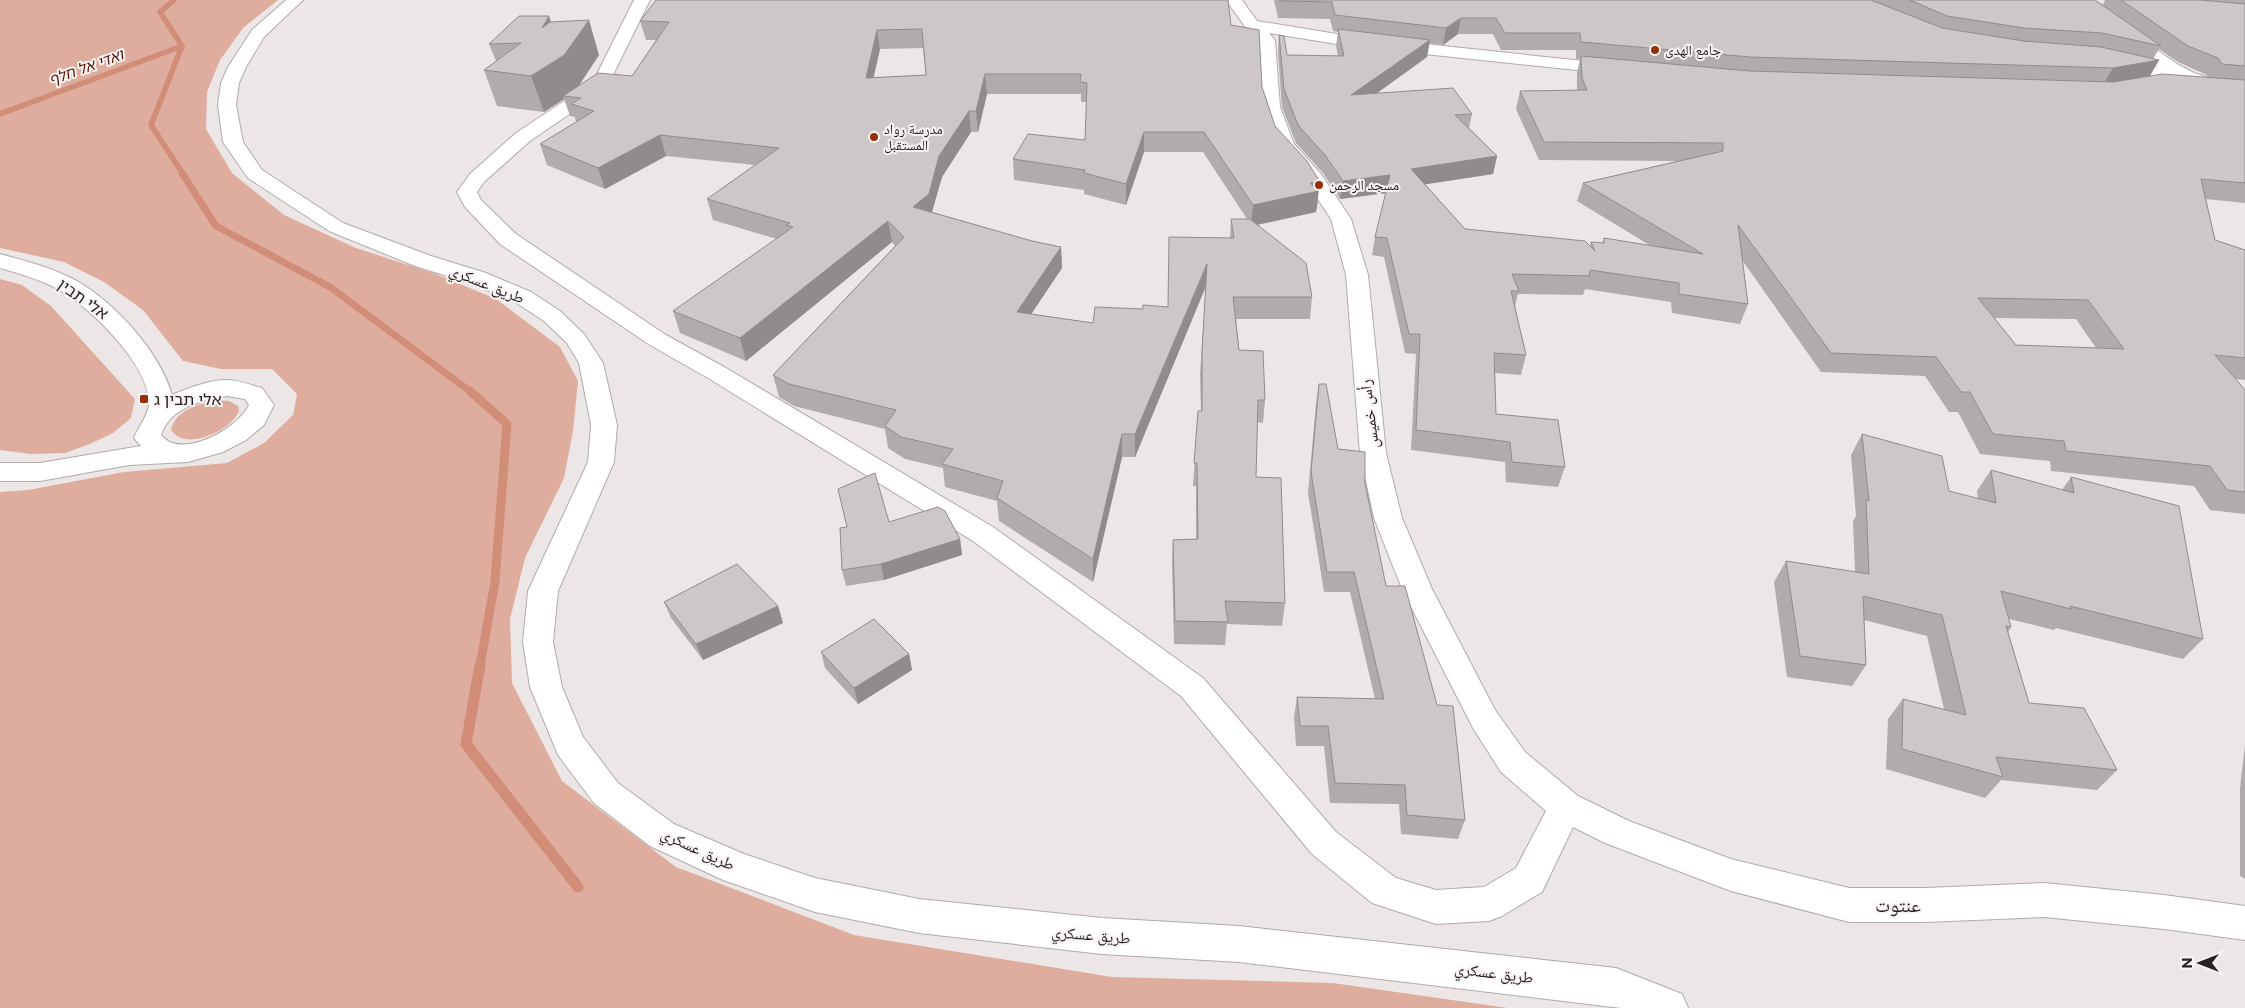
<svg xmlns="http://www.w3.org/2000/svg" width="2245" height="1008" viewBox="0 0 2245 1008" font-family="Montserrat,'Noto Naskh Arabic','Noto Sans Hebrew',sans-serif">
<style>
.green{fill:#dfad9d}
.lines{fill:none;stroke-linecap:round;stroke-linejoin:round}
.stream-far3{stroke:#d28d78;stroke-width:5.5}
.stream-far2{stroke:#d28d78;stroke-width:7}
.stream-far1{stroke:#d28d78;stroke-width:9}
.stream{stroke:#d28d78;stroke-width:11}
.minor-casing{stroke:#b0abaa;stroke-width:2}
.minor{fill:#fff;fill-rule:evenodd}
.wall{fill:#b0acab;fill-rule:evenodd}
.shaded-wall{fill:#908c8b}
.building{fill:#cdc8c7;stroke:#908c8b;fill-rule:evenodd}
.poi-dot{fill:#952f07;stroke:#f9f4f3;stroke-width:2}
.labels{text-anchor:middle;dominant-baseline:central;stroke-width:4;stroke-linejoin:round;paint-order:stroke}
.far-poi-label{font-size:14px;fill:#252323;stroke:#f9f4f3;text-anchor:start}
.far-water-label{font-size:15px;font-style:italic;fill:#541602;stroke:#f9f4f3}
.street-label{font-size:16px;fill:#252323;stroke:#f9f4f3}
.poi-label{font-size:16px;fill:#252323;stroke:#f9f4f3;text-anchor:start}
.near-street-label{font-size:19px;fill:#252323;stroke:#f9f4f3}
</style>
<rect width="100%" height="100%" fill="#ece7e6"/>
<path class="green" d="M0,0H278L244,27L220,60L207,92L206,129L232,173L284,215L356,248L436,274L496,299L560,347L578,381L573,431L564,478L525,558L510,619L512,683L562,781L676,867L854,935L1112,977L1333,983L1508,1008H0V492L28,490L124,472L227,463L264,443L293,415L297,394L272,369H221L183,361L143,310L104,282L64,262L0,248Z
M0,279L22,285L51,306L135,399L131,418L113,433L90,444L65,453L31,454L0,450Z
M218,400L229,401L238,406L239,411C231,431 185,452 171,430C175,410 200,403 218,400Z"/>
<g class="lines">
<path class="stream-far3" d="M174,0L160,12L182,46
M182,46L151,125L183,174
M0,114L182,46"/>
<path class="stream-far2" d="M182,173L216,226L330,287L471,392"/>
<path class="stream-far1" d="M470,391L507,424L495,581L480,666"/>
<path class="stream" d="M480,665L466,744L578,887"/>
<defs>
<path id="minor" d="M286,0H303L264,37L246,67L239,83L236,105L243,142L262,170L343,223L431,256L486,273L531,292L560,311L584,334L603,363L617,425L614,462L558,591L553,642L562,687L583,737L618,783L674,824L744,854L815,878L919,899L1102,918L1239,926L1616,968L1682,994L1688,1008H1621L1239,962L1102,954L919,933L815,912L723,880L650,846L594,803L558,755L530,687L523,642L528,591L588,462L591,425L579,363L567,343L544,321L515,302L470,283L415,266L329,231L248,178L223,142L218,105L221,83L228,67L252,30Z
M634,0H650L606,89L530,141L484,182L477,192L481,200L516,234L666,335L726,368L993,527L1203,678L1336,832L1396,878L1436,890L1484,887L1516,868L1546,811L1501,772L1473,728L1402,589L1374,518L1360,453L1346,275L1331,219L1306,181L1275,146L1262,107L1259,41L1246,28L1226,0H1242L1257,21L1349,36L1621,65L1624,69L1621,73L1615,74L1349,46L1269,33L1275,40L1280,107L1294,144L1321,174L1351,219L1368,275L1386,453L1402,518L1432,589L1495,710L1525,752L1578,796L1629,821L1731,859L1849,888H1926L2044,883L2164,895L2245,906V940L2164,929L2044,917L1926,922H1849L1731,891L1605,843L1573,827L1542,892L1502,916L1489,921L1436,924L1372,903L1312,854L1181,696L973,541L708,378L650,345L500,244L465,207L457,192L470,174L516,133L593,82Z
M2067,0H2085L2177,64L2194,73L2235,86L2238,90L2235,94L2229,95L2111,66L2108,62L2111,58L2117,57L2158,67Z
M0,254C26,261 53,268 77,281C115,303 160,352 172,395C188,388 209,380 227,380C238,380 251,385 262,388L274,405L264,425L246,440L223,452L188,462L129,465L40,481H0V463H40L141,446L134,438C138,427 149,415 149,403C149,365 92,309 61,291C42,280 21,274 0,268ZM227,396L245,399L249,405C239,426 194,453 170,442C167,441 164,438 161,435C170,408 201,400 227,396Z"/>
</defs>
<use href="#minor" class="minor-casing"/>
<use href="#minor" class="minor"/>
</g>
<path class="wall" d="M1274,0H2095L2103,5L2105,0H2245V203L2206,199L2215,240L2245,250V380L2235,379L2245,390V514L2210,510L2194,486L2051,471L2050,461L1980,454L1958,412H1949L1925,376L1821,372L1742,260L1748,304L1740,324L1672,313L1671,302L1585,289L1583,295L1518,294L1515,306L1526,355L1521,375L1495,373L1496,414L1565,467L1558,487L1506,482L1505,462L1411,450L1416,354L1405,353L1384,257L1372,255L1375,237L1386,193L1340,199L1323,173L1296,143L1282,107L1278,52L1279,35L1287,55L1338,56L1336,46L1338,32L1333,31L1330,19L1278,18ZM1458,34H1493L1501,50H1576V59H1580L1577,73V90L1520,91L1516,109L1539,160L1678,161L1583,183L1577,201L1651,246L1604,238L1602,243L1591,242L1590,245L1465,229L1425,184L1493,174L1497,156L1469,128L1472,114L1376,94L1427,57L1429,43L1443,45ZM2159,49L2178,62L2207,75L2208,77L2150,76L2159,60L2153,59ZM1994,318L2076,319L2096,348L2016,345Z
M640,21L1231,25L1262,87L1275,126L1318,202L1316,212L1257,225L1312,297L1310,319H1236L1239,350L1265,400L1263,423L1257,422L1256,477L1285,603L1282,626L1227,624L1225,645L1174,644L1172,562L1173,540L1196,539V486H1193L1198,411H1201L1200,374L1206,286L1135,457H1122L1093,582L999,521L997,501L945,487L943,468L905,459L888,448L885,429L794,406L779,397L773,375L895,246L892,242L746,361L680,333L673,311L777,239L713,220L707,199L755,165L666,156L605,189L547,165L540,144L576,122L575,117L570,116L564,99L544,112L497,106L484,70L496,61L489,44L551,22L599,55L579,86L632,76L656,40H646ZM923,48L926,75L873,78L880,49ZM987,94H1081V102H1087L1085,140L1013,159L1014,180L1084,190V194L1126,205L1144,152H1203L1247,219H1231L1230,238L1167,307L1143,309L1093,323L1031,314L1062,268L1061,247L1032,241L932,212L942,177L971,132H978Z
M1319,384L1338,449L1365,483L1386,586L1465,820L1458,839L1401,834L1399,804L1330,803L1324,746H1296L1294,717L1297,697L1375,699L1350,592H1324L1308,493L1316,404Z
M1862,434L1949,491L1978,499L1977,491L1991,470L2062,490L2071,477L2203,639L2183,659L2056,628L2054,630L2009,619L2011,627L2008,632L2029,703L2117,770L2097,790L2001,780L1985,798L1886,769L1888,719L1903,699L1944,709L1927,636L1864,620L1866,665L1852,686L1787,677L1774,582L1786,561L1855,572L1853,521L1856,516L1851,455Z
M838,489L889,522L960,539L962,555L884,580L846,586L842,570L847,527Z
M664,602L778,606L783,623L703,660L671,618Z
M821,652L909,654L912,670L858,704L825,668Z
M2245,745V879L2240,876V788Z"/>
<path class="shaded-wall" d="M549,16L560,51L565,54L589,20L599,55L577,88L563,96L564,99L544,112L531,76L542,28Z
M1461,18L1458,34L1443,45L1446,28Z
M877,30L880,49L869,98L866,78Z
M1430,40L1427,57L1349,113L1351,95Z
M2159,60L2149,77L2103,85L2113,68Z
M985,74L987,94L978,132L976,111Z
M969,111L971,132L942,177L931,215L913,207L939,156Z
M1144,132V152L1126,205V184Z
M660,135L666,156L605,189L598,168Z
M1497,156L1493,174L1408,187L1411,169Z
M1390,175L1387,193L1340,199L1343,181Z
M1320,182L1316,212L1251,226L1253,205L1310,183Z
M888,221L892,242L746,361L740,338Z
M1061,247L1062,268L1018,334L1017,312Z
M1207,264L1206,286L1135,457V434Z
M1122,434V457L1093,582V559Z
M960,539L962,555L884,580L881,564Z
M778,606L783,623L703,660L696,644Z
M909,654L912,670L858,704L854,688Z"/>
<path class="building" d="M656,0H1228L1231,25L1259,30L1262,87L1275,126L1307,161L1320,182L1310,183L1319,191L1253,205L1204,132H1144L1126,184L1084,173L1085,170L1013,159L1028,134L1085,140L1087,83L1080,82L1081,74H985L976,111H969L939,156L929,194L913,207L1032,241L1061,247L1017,312L1093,323L1095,307L1143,309V305L1168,307L1169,237L1234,238L1231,219H1250L1306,263L1312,297H1233L1239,350L1263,351L1265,400H1258L1256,477L1281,478L1285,603L1225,601L1228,622L1175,621L1173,540L1198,539L1197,463H1194L1198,411H1202V352L1207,264L1135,434H1122L1093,559L997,498L1003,481L942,464L953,449L901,437L885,426L896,410L789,384L773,375L904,237L888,221L740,338L673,311L793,227L786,225L790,223L707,199L779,148L660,135L598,168L540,144L594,111L571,104L581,98L563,96L598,73L632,76L669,22L640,21ZM922,29L926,75L866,78L877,30Z
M1279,0H1871L1942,28L2024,41L2101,47L2159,60L2113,68L1750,57L1581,42L1580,33H1505L1496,18H1461L1446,28L1335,15L1332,2L1280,1Z
M1910,0H2095L2161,46L2102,33L2024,28L1947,16Z
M2121,0H2200L2245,4V66L2222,64L2218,58L2188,46Z
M519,16H549L542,28L550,22L589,20L565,54H566L531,76L484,70L521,43L489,44Z
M1338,29L1430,40L1351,95L1453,88L1472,114L1455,115L1497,156L1411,169L1465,229L1585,241L1595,251L1591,242L1604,243V238L1703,254L1583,183L1723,151V143L1544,142L1520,91L1587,90L1582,78L1581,56L1750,71L2113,82L2162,74L2245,80V183L2201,179L2215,240L2245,250V358L2215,355L2245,390V492L2227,490L2210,466L2066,451L2064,441L1993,434L1970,392H1961L1936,357L1831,353L1738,225L1748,304L1679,294V283L1590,270L1589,276L1512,274L1519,291H1511L1526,355L1494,353L1496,414L1558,420L1565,467L1512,462L1510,442L1416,430L1420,334H1409L1387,238L1375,237L1390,175L1343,181L1325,155L1298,125L1284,89L1279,35L1284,36L1287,55L1344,56ZM1978,298L2088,300L2124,349L2016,345Z
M1319,384H1326L1338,449L1365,452V483L1386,586H1405L1437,705L1453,706L1465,820L1407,815L1405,785L1335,783L1328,726H1300L1297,697L1384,699L1354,572H1327L1311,472Z
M1862,434L1942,456L1949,491L1996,503L1991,470L2074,493L2071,477L2179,506L2203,639L2070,606L2071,609L2001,591L2011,627L2006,626L2029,703L2084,708L2117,770L1996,757L2003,777L1902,749L1903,699L1966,715L1942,615L1863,596L1866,665L1800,656L1786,561L1869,574L1866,500L1869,501Z
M875,473L889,522L938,507L945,511L960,539L881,564L842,570L840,528L847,527L838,489Z
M737,564L778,606L696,644L664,602Z
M874,619L909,654L854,688L821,652Z"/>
<g class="poi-dot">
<circle cx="1655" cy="50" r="5"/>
<circle cx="874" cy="137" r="5"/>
<circle cx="1319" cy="185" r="5"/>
<rect x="139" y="394" width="10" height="10" rx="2.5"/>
</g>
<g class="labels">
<g class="far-poi-label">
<text x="1665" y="50">جامع الهدى</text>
<text x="884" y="129">مدرسة رواد<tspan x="884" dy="16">المستقبل</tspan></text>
<text x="1329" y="185">مسجد الرحمن</text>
</g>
<g class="far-water-label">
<text transform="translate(86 67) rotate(-20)">ואדי אל חלף</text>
</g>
<g class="street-label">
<text transform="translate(487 284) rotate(22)">طريق عسكري</text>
<text transform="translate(83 299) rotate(35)">אלי תבין</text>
<text transform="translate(1369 414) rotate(-97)">رأس خميس</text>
<text transform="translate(698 849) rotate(25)">طريق عسكري</text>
<text transform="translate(1091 935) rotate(5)">طريق عسكري</text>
<text transform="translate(1494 973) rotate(7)">طريق عسكري</text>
</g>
<g class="poi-label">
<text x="154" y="399">אלי תבין ג</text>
</g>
<g class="near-street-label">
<text x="1898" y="905">عنتوت</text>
</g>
</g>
<g transform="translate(2200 963) rotate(270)" stroke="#f9f4f3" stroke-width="4" paint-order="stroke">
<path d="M0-4L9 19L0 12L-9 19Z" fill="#252323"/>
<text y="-8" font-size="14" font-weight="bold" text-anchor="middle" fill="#252323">N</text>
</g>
</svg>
